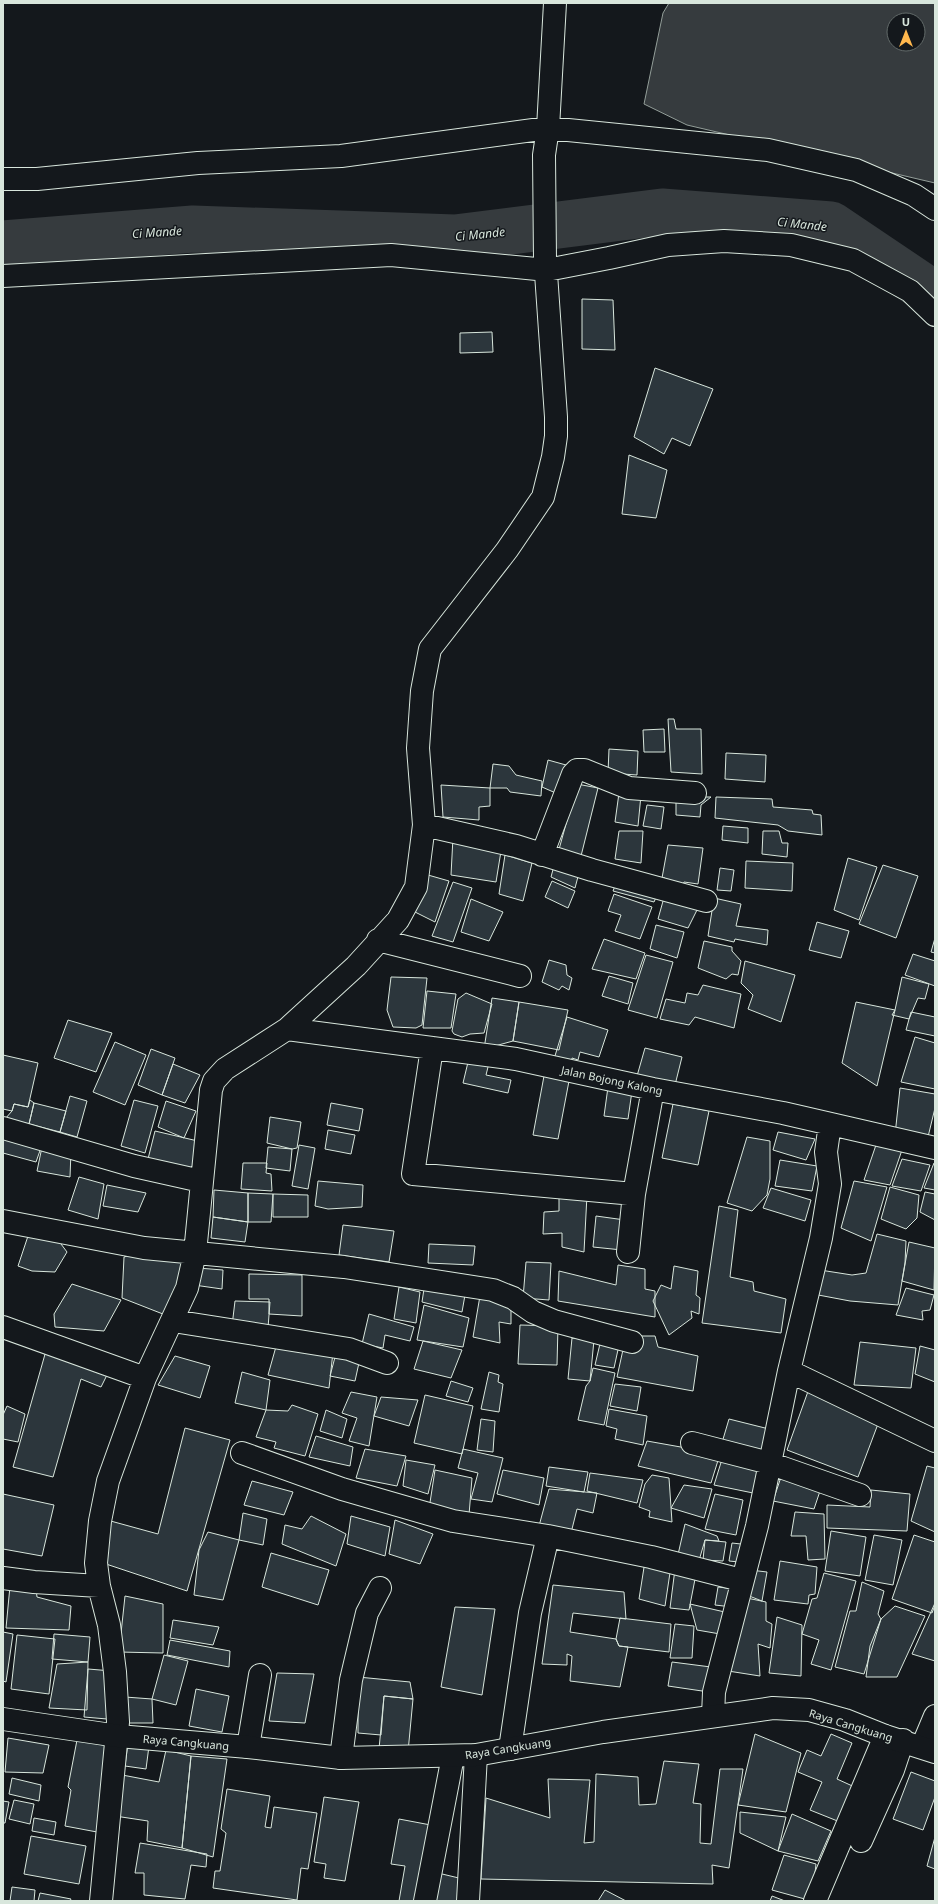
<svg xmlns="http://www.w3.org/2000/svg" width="938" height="1904" viewBox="0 0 938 1904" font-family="'Noto Sans',sans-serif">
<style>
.water{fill:#363b3e;stroke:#939e99;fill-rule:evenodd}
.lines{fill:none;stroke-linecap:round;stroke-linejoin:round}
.river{stroke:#363b3e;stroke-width:47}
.building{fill:#2c363c;stroke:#d8e6dc}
.street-casing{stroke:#d8e6dc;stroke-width:24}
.secondary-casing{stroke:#d8e6dc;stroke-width:24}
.street{stroke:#14181c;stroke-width:22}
.secondary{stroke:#14181c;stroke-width:22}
.labels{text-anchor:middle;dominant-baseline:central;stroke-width:3;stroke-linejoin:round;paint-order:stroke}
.street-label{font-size:11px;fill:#d8e6dc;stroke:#14181c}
.water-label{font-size:12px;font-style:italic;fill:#d8e6dc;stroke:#14181c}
</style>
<rect width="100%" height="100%" fill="#14181c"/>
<path class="water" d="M669,3H935V183L687,125L644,104L663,13ZM894,20H918V44H894Z"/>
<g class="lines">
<path class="river" d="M3,244L193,229L455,238L662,212L831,225L935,295"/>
</g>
<path class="building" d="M582,299L613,300L615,350L582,349Z
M492,332L493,352L460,353V333Z
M655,368L713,389L690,446L672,438L664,454L634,437Z
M629,455L667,470L656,518L622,514Z
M668,719H674L676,729H701L702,774L671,772Z
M664,729L665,752H644L643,730Z
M609,749L638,751L637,775L608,773Z
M726,753L766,755L765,782L725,779Z
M548,760L566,765L558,794L542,787Z
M493,764L509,766L516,775L542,781L541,796L510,792L507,788H490Z
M577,784L598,788L580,860L558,853Z
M441,785L490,788V806L479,807V820L443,817Z
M619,793L641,795L638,826L615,822Z
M676,797H711L701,805L700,817L676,815Z
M716,797L772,799L773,807L812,810L813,814L821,815L822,835L788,831L778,825L715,818Z
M647,805L664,807L661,829L643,826Z
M723,826L748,828V843L722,840Z
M619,831H643L641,863L615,859Z
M763,831H779L782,843H788L787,857L762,854Z
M453,837L502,845L496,882L451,875Z
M668,845L703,848L698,884L684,882L682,886L665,885V878H662Z
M505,855L532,863L523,901L499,894Z
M848,858L877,867L859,920L834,910Z
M746,861L793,863L792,891L745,888Z
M555,862L580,869L575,888L551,877Z
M883,865L918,876L896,938L859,924Z
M720,868L734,870L731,891L717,890Z
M428,875L449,881L435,922L413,911Z
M552,881L575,891L568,908L545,897Z
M617,881L658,893L654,902L613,891Z
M453,882L472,888L453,942L432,936Z
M614,894L652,907L640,939L615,931L621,915L608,911Z
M665,894L700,904L688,928L658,919Z
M714,898L741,904L736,926L768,930L767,945L735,939L734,942L708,936Z
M471,899L503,912L489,941L461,932Z
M817,922L849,931L841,958L809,950Z
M656,925L684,932L677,958L650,949Z
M935,938V953L931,952Z
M604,939L645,953L636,979L592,969Z
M704,941L732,947V951L741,961L738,975L732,974L726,979L698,968Z
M913,954L935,961V986L905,975Z
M646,955L673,962L657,1018L628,1010Z
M549,960L566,965L567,975L572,978L569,990L562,986L559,990L542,982Z
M745,961L795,975L781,1022L748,1009L753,995L741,983Z
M609,976L633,983L628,1004L602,996Z
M391,977L427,978L422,1025L416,1028L393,1027L387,1010Z
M902,977L929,984L925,999L918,998L909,1019L892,1015L895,1010Z
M703,985L741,994L734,1028L695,1017L689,1025L660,1019L666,999L685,1003L687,993L698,995Z
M427,991L456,994L451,1028H423Z
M466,993L492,1004L484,1033L470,1034L462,1037L454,1034L452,1031L458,999Z
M492,998L519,1002L513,1041L484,1049Z
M519,1002L568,1010L559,1050L513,1041Z
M856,1002L895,1010L877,1086L842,1063Z
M911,1012L935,1017V1036L906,1030Z
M567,1017L608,1030L599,1057L580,1052L578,1060L572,1058L571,1064L554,1059Z
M68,1020L112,1033L96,1072L54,1058Z
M915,1037L935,1043V1089L901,1082Z
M115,1042L146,1055L125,1105L93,1092Z
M645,1048L682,1057L675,1085L637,1076Z
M151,1049L175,1058L162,1095L138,1085Z
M3,1055L38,1063L28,1107L14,1104L12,1111L3,1109Z
M469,1058L489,1063L486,1075L511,1080L508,1093L463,1083Z
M173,1064L200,1075L185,1103L162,1095Z
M544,1076L569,1081L558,1139L533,1135Z
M608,1087L632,1091L628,1119L604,1116Z
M900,1088L935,1094V1108L927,1141L895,1135Z
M70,1096L87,1101L77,1137L60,1132Z
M30,1100L34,1103L29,1124L5,1119L12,1111L14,1104L28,1107Z
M134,1100L158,1106L145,1153L121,1146Z
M166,1101L196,1111L184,1138L158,1127Z
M34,1103L66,1111L60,1132L29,1124Z
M331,1103L363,1109L359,1131L327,1125Z
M673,1104L709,1111L698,1165L662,1158Z
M270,1117L301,1122L297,1148L292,1149L267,1143Z
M3,1130L43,1142L36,1162L3,1153Z
M328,1130L355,1135L351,1154L325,1149Z
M155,1131L202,1142L195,1170L148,1159Z
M778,1132L815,1139L806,1160L773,1150Z
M747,1137L770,1141V1179L767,1195L752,1211L727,1203Z
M877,1142L903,1147L890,1185L864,1180Z
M299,1145L315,1148L308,1189L292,1186Z
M42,1147L71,1151L70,1177L37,1171Z
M268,1147L292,1149L290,1171L266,1168Z
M902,1159L930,1165L921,1191L892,1186Z
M780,1160L817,1166L812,1191L775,1186Z
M243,1163H267L266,1173L271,1174L272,1191L241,1189Z
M934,1163H935V1190L924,1188Z
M79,1177L104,1184L98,1219L68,1210Z
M318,1181L363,1185L362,1207L328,1209L315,1206Z
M854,1181L887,1187L871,1241L841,1228Z
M107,1185L146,1193L138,1212L103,1206Z
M890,1187L919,1195L917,1218L906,1229L881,1219Z
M771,1188L811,1200L805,1221L763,1208Z
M214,1190L248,1193V1222L213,1217Z
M925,1192L935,1194V1220L920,1212Z
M248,1193L273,1194L271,1222H248Z
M559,1193L587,1195L584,1252L562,1247V1233L543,1234L544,1212L559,1211Z
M273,1194L308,1195V1217H273Z
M719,1206L738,1210L730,1277L753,1282L754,1291L786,1299L781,1333L702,1323Z
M596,1216L625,1220L622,1250L593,1247Z
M213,1217L248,1222L245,1242L211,1238Z
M343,1225L394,1231L389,1262L339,1255Z
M30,1230L58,1240L67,1252L55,1272L32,1271L18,1266Z
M877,1234L906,1241L905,1263L898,1305L850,1301L813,1294L820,1270L852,1275L866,1273Z
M909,1242L935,1248L934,1290L902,1281Z
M429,1244L475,1246L473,1265L428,1263Z
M147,1250L188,1257L168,1316L122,1298L124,1257Z
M526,1262L551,1263L549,1300L523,1298Z
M618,1265L645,1269V1289L655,1291V1317L558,1301L559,1271L616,1285Z
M674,1266L698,1271L696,1295L700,1298L699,1314L691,1311L692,1318L669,1335L653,1301L661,1285L671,1289Z
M198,1268L223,1270L222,1289L194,1285Z
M427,1269L468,1278L462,1312L422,1302Z
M249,1274L302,1275V1316L269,1314V1299H249Z
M72,1284L121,1300L104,1331L55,1327L54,1314Z
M482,1284L511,1293V1324L499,1322L500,1343L473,1337Z
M399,1287L420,1292L416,1323L394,1319Z
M906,1288L934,1295L930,1310L922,1311L923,1320L896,1315Z
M235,1301L270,1302L268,1328L232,1326Z
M424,1305L469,1318L463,1347L417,1340Z
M369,1314L414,1327L410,1341L385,1335L383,1348L362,1344Z
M520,1325L558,1326L557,1365L518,1364Z
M603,1331L621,1336L614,1368L595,1365Z
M51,1333L115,1359L101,1387L81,1379L53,1477L13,1467Z
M626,1336H655L658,1347L698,1356L693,1391L617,1377Z
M572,1338L594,1340L590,1381L568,1379Z
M423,1341L462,1350L451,1378L414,1369Z
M339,1342L362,1349L355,1381L330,1376Z
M860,1342L916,1348L911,1388L854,1385Z
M277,1343L333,1352L329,1388L268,1375Z
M920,1346L935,1350V1382L915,1374Z
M175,1356L210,1366L200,1398L158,1385Z
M593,1368L615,1373L604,1425L578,1420L586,1386L590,1381Z
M242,1372L270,1380L266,1410L235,1403Z
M489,1372L499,1375L498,1382L503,1384L499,1412L481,1409Z
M451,1381L473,1388L468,1402L446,1396Z
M811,1383L881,1416L858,1477L787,1450Z
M615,1384L641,1387L637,1411L610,1406Z
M351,1392L377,1397L369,1446L349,1441L357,1418L342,1413Z
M425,1395L473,1406L462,1454L414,1443Z
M381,1397L418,1400L409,1426L374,1416Z
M292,1405L318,1414L305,1456L274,1448L276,1442L256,1437L266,1410L288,1411Z
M7,1406L25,1414L18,1442L3,1439V1415Z
M609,1409L647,1416L643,1445L615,1439L617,1429L606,1426Z
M326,1410L347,1419L342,1438L320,1431Z
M481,1419L495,1421L493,1452L477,1450Z
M729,1419L769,1429L763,1458L721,1446Z
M185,1428L230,1440L187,1591L100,1562L107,1520L158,1534Z
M316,1436L353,1447L350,1466L309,1457Z
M647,1441L720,1454L711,1483L638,1466Z
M365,1449L406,1456L397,1486L356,1478Z
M463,1449L503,1458L492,1502L471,1499L478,1473L458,1468Z
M723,1456L765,1464L758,1494L714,1485Z
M406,1460L435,1465L428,1494L403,1486Z
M927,1466L935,1468V1532L911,1521Z
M549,1467L588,1472L584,1492L546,1486Z
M435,1470L472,1478L469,1515L429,1509Z
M503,1470L544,1478L539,1505L497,1494Z
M590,1473L643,1480L637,1503L587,1491Z
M652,1475L669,1478L672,1522L649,1517L650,1511L639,1507L645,1484Z
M781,1477L821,1488L814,1509L773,1501Z
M252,1481L293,1492L284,1515L244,1505Z
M684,1485L712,1489L704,1518L671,1508Z
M549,1489L597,1493L593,1513L577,1509L571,1533L539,1526Z
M871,1490L910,1494L907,1531L827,1528V1505L870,1507Z
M3,1494L54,1505L42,1556L3,1549Z
M715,1494L743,1500L736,1535L705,1529Z
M795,1512L824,1514L825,1559L808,1560L806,1536H791Z
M243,1513L267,1519L263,1545L239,1540Z
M311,1516L346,1534L336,1566L282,1544L285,1525L302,1529Z
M351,1516L390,1527L385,1556L347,1544Z
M395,1520L433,1534L420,1564L389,1554Z
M685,1524L717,1536L719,1541L705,1540L698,1564L677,1559Z
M831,1531L866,1537L860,1576L825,1571Z
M208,1532L239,1540L223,1600L194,1595L199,1550Z
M874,1535L902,1540L893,1585L865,1580Z
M914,1535L935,1542V1605L932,1613L892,1599Z
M705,1540L726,1542L723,1561L703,1560Z
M732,1543L741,1544L739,1562L729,1561Z
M271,1553L329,1570L318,1605L262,1587Z
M645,1561L671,1566L665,1606L639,1599Z
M780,1561L817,1567L815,1594L809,1595L808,1604L774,1600Z
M675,1569L696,1574L689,1610L670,1608Z
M750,1570L767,1572L762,1601L744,1594Z
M824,1573L856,1581L831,1670L811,1664L819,1640L802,1634L812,1599L817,1598Z
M862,1582L884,1591L878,1614L881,1619L864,1674L835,1667L850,1611H856Z
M553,1585L624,1592L626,1619L573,1613L570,1632L616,1639L619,1646L628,1647L620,1687L570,1681L572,1656L567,1654V1665L542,1664Z
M10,1586L36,1589L37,1597L71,1606L69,1630L6,1628Z
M718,1587L735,1589L732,1607L715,1605Z
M125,1596L163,1604V1653L119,1652Z
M742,1597L766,1602V1621L772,1624L770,1648L758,1644L760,1676L728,1671Z
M935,1603V1661L912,1654Z
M690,1604L729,1613L726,1635L697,1630Z
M895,1606L925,1616L897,1677H866L870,1646L881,1619Z
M455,1607L495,1609L482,1695L441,1687Z
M777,1617L802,1625L801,1676L769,1673Z
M620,1618L671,1624L669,1652L619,1646L616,1639Z
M173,1620L219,1627L213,1645L170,1638Z
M675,1624L694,1626L692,1658H670Z
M3,1632L13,1634L6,1682L3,1681Z
M54,1634L90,1637L88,1662L52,1659Z
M17,1635L55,1639L49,1694L11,1689Z
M170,1640L230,1651L229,1667L167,1655Z
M164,1655L188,1661L176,1705L152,1699Z
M88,1662L87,1710L49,1708L57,1664Z
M672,1662L711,1667L709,1692L668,1686Z
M88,1669L112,1671L107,1719L84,1717Z
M277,1673L314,1674L305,1723L269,1721Z
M358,1677L410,1682L413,1699L384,1696L381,1735L358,1733Z
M196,1689L229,1696L222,1732L189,1726Z
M384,1696L413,1699L408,1752L379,1749Z
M125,1697L152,1699L153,1723H126Z
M755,1734L801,1753L786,1812L738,1805Z
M831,1734L852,1743L837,1779L859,1789L845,1824L810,1810L822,1782L798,1772L807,1750L821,1756Z
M8,1738L49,1745L43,1773L5,1772Z
M77,1740L114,1747L97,1832L65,1826L71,1790L68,1787Z
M128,1743L149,1746L146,1769L125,1766Z
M166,1750L191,1756L182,1848L147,1841L148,1821L115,1816L117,1774L159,1782Z
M191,1756L227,1759L213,1857L182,1848Z
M664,1761L699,1764L693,1803L701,1804L700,1843L711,1844L720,1769H743L729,1868L712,1865L713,1884L481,1879L486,1798L550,1818L548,1779L590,1780L584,1843L594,1842L596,1774L638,1777L639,1805L656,1804Z
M911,1772L935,1781V1797L923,1830L893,1819Z
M12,1778L41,1785L39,1801L9,1794Z
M227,1789L270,1796L265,1827L271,1828L274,1807L317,1813L308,1869L301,1868L297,1900L213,1888L215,1871H220L226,1833L221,1829Z
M324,1797L359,1802L345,1881L324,1878L326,1864L314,1862Z
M14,1800L34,1804L30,1824L9,1819Z
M3,1801L9,1802L5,1823H3Z
M740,1812L786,1817L778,1851L740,1833Z
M792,1814L831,1831L818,1861L778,1851Z
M34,1818L56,1822L54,1835L32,1831Z
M399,1819L436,1826L422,1901H399L405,1866L391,1864Z
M31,1836L86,1846L79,1884L24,1874Z
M935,1837V1869L927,1866Z
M140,1843L207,1854L206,1867L191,1865L185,1899L144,1895V1873H135Z
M784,1855L816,1864L812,1901L772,1890Z
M438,1873L463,1879L461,1901H432Z
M12,1887L35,1890L34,1901H10Z
M605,1890L626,1901H598Z
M40,1893L71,1899L70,1901H38Z
M772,1896L785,1901H770Z"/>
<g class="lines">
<defs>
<path id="street" d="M3,179H37L198,163L341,156L548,128L768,150L856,170L914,195L935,209
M3,276L391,255L547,270L609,258L668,245L724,241L791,245L853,260L910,291L935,315
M424,825L516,846L592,870L706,901
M542,855L573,774L577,770H584L629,788L695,793
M378,940L520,976
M287,1029L516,1059L653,1089L783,1113L935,1148
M432,1048L413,1174L634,1194
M3,1128L134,1166L201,1181
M3,1221L144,1248L344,1267L493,1290L513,1298L533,1312L554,1321L632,1342
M628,1252L634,1194L653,1089
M173,1321L349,1349L387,1363
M3,1327L145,1378
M789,1371L935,1441
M692,1443L769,1463L860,1495
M242,1453L342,1489L453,1521L548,1536L651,1557L741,1580
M3,1578L34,1582L99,1586
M713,1716L714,1692L718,1676L757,1526L789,1371L821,1238L830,1184L826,1152L830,1124
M248,1747L260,1675
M922,1747L935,1716
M510,1749L530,1613L548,1536
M341,1758L351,1680L361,1638L367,1613L380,1588
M861,1841L893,1770L903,1740
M101,1901L118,1722L115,1672L109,1625L99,1586L96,1563L100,1521L108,1481L145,1378L187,1288L195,1253L211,1090L214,1081L225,1069L287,1029L356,966L398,920L416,887L424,825L418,748L422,691L430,649L507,550L543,497L553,457L556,436V417L545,259L544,155L548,128L555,3
M425,1901L453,1756
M468,1901L476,1755
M815,1901L885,1736"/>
<path id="secondary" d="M3,1719L118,1736L248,1747L341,1758L476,1755L603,1732L773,1708L809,1710L845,1720L885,1736L935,1752"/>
</defs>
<use href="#street" class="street-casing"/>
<use href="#secondary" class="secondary-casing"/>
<use href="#street" class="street"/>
<use href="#secondary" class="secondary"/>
</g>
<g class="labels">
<g class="street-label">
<text transform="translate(612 1080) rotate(12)">Jalan Bojong Kalong</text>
<text transform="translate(851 1725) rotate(17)">Raya Cangkuang</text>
<text transform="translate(186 1742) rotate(5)">Raya Cangkuang</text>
<text transform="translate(508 1748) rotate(-9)">Raya Cangkuang</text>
</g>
<g class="water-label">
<text transform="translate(802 224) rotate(6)">Ci Mande</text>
<text transform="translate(157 232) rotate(-4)">Ci Mande</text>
<text transform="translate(480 234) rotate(-6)">Ci Mande</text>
</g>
</g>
<rect width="938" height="1904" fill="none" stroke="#d8e6dc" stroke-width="8"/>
<g transform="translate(906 32)"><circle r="19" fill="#14181c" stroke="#626a69"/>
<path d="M0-3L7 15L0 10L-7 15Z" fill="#ffb74d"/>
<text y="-6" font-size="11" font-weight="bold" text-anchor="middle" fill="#d8e6dc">U</text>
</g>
</svg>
